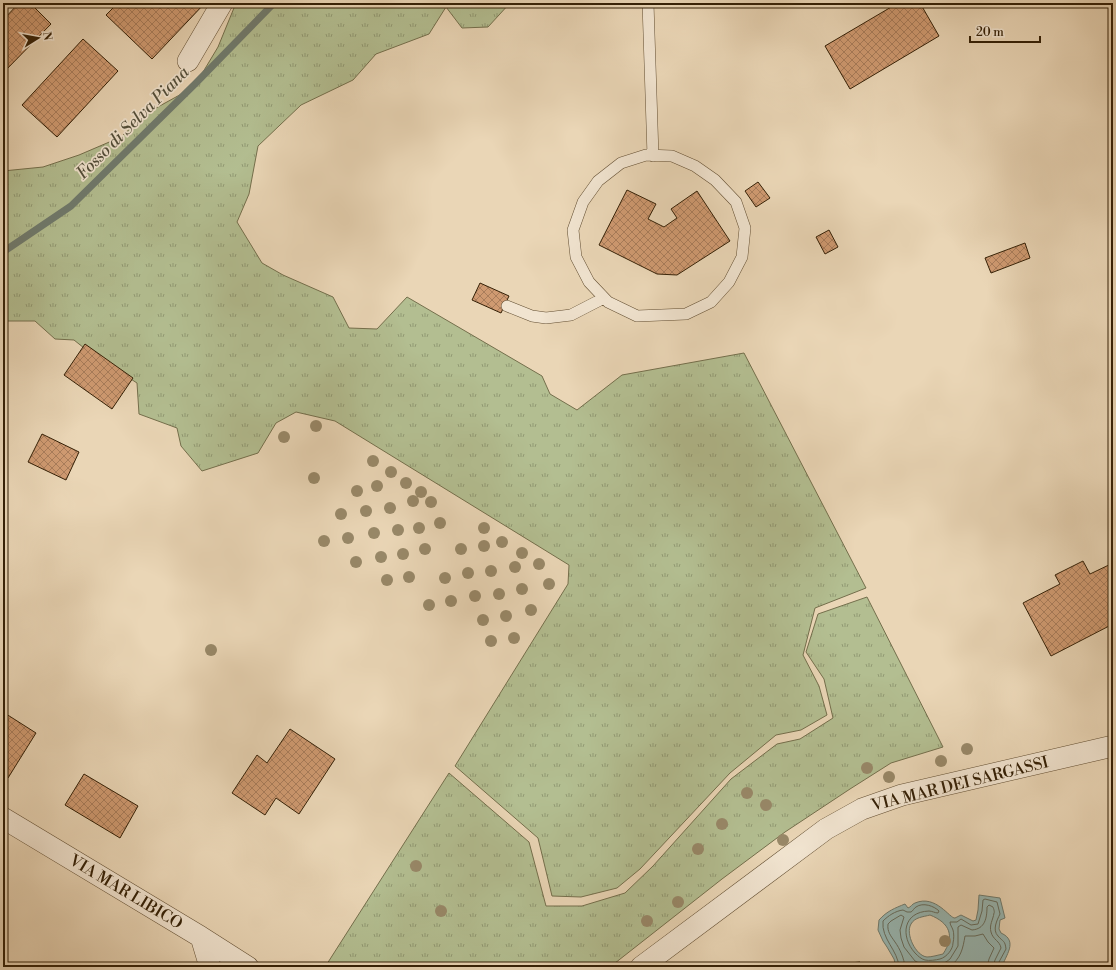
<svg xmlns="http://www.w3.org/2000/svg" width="1116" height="970" viewBox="0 0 1116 970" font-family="'Libre Bodoni',serif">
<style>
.grass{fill:url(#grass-tufts);stroke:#746f4c}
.water{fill:#98b8b4;stroke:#707b6e;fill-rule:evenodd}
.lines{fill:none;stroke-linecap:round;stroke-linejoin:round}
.shore{stroke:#666c5d;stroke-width:1}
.stream{stroke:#707b6e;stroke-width:7}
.building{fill:url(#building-cross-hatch);stroke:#342006}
.lane-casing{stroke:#624e32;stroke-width:12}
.street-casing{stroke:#624e32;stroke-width:22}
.lane{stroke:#f1e4d0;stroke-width:11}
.street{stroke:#f1e4d0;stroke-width:21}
.tree{fill:#988868}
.labels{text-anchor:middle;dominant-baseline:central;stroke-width:3.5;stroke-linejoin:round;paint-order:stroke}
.street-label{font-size:16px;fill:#342006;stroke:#f1e4d0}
.water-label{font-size:17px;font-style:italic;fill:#524e3a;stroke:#f1e4d0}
</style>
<defs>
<pattern id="grass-tufts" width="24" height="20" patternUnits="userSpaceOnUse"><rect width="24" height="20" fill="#b3be91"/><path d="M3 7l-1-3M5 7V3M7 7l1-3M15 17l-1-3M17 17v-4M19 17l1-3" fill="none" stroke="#929a74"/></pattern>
<pattern id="building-cross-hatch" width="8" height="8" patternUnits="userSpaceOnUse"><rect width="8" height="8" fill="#cf9a71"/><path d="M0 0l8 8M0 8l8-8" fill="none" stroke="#a97d5b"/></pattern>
</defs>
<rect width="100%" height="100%" fill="#ead6b6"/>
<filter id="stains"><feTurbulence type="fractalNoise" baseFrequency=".005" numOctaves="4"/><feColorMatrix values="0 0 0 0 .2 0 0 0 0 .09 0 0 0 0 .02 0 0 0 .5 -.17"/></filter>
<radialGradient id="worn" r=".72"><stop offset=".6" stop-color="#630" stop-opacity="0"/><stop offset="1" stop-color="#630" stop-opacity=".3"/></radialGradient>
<path class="grass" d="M236,3H510L488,27L462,28L446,7L429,34L376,54L353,80L301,105L258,146L249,194L237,222L262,263L283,275L333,297L349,328L377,329L407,297L542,376L550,394L577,410L622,375L744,353L866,588L815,608L803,655L819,686L827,715L801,730L776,735L730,773L640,869L617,888L581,897L552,896L538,838L455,766L568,584L569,565L335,421L296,412L276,423L258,453L202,471L181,446L177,428L139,414L137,383L89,352L74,340L55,339L35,321H3V171L43,167L79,155L121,137L147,113L194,87L218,47Z
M867,597L943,747L891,763L850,789L785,832L722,879L610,967H325L449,773L529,842L546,906H582L625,893L653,866L731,779L777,744L800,739L833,718L824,679L806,652L818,614Z"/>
<path class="water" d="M979,895L1000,898L1005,918L1000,920L999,929L1001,933C1019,941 1005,956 1002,967H896L894,959L887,947L883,941L878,930L879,920C887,911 895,908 905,904L908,908C911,907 912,904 915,903C936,894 950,919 955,918C957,917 959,916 961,915L973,921L976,920L978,910ZM930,915C950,923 955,936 943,954C938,955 932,957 927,957C916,956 905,934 911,924C915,917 923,917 930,915Z"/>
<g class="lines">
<path class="shore" d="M899,967C898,950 881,939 883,921C888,916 895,911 903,910L907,912H911C913,911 914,908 916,907C923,902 934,906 939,911L938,913C935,913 932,911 929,911C903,912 900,936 915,953C918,956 921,959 925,960C929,961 936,960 940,959C947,957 953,949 953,943C954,939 954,933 953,930C952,927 950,925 950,922H957L961,919L971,925L978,924L982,911L983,900L985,899L997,902L1000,914C997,920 992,930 998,936C1003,942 1005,940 1006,949L999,962L998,967
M905,967C904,958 900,949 895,942C891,936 887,932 888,924L891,921L901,915L904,917L900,930L901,938L904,947L915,961L925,966L940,964L946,962L950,959L958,946V927L961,925L972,930C985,929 987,918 987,907L989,905L993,907C993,907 995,912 994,913C993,920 989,925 991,932C993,940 1000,941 1001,948L995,960L993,967
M949,967C961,959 963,948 965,936H975L983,934L988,942L994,948L989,959L987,967"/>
<path class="stream" d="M3,252L71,206L196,83L274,3"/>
</g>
<path class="building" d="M19,3H30L51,24L3,73V20Z
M118,3H205L152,59L106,15Z
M898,3H920L939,36L850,89L825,46Z
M83,39L118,71L57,137L22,105Z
M758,182L770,198L756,207L745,191Z
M627,190L656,204L648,219L664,227L677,218L671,209L697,191L730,241L677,275L657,274L599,245Z
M829,230L838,247L825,254L816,237Z
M1025,243L1030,258L991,273L985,258Z
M480,283L509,296L501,313L472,300Z
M85,344L133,378L112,409L64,375Z
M42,434L79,452L66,480L28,462Z
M1083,561L1090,574L1113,563V624L1051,656L1023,603L1060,584L1055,575Z
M3,712L36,733L8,778L3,774Z
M290,729L335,759L299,814L276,798L265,815L232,793L257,755L267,763Z
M84,774L138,806L120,838L65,805Z
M860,962V967H810Z"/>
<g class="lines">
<defs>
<path id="lane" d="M648,3L653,156
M646,155L672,156L695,166L715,180L736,202L745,228L742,257L729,282L711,302L686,314L637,316L608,302L589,282L576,257L573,230L583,202L598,181L621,163Z
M507,306L532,316L546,318L571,315L604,298"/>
<path id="street" d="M188,61L222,3
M3,818L201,937L248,967
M201,937L210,967
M641,967L826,829L862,809L902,795L1113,746"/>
</defs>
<use href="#lane" class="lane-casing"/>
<use href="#street" class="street-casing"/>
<use href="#lane" class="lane"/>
<use href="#street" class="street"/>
</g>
<g class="tree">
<circle cx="316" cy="426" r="6"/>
<circle cx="284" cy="437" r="6"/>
<circle cx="373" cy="461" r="6"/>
<circle cx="391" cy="472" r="6"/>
<circle cx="314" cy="478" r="6"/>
<circle cx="406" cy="483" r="6"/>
<circle cx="377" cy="486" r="6"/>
<circle cx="357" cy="491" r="6"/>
<circle cx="421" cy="492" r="6"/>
<circle cx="413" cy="501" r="6"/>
<circle cx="431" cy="502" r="6"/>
<circle cx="390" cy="508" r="6"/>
<circle cx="366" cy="511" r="6"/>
<circle cx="341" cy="514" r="6"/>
<circle cx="440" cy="523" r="6"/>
<circle cx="419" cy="528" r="6"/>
<circle cx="484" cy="528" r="6"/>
<circle cx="398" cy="530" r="6"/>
<circle cx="374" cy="533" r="6"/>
<circle cx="348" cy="538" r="6"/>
<circle cx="324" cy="541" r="6"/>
<circle cx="502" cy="542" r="6"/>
<circle cx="484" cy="546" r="6"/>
<circle cx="425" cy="549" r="6"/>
<circle cx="461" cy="549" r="6"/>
<circle cx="522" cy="553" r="6"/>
<circle cx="403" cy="554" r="6"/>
<circle cx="381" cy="557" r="6"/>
<circle cx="356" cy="562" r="6"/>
<circle cx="539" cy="564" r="6"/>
<circle cx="515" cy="567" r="6"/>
<circle cx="491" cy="571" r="6"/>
<circle cx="468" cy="573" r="6"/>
<circle cx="409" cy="577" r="6"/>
<circle cx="445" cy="578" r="6"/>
<circle cx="387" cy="580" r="6"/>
<circle cx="549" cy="584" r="6"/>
<circle cx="522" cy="589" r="6"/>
<circle cx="499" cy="594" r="6"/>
<circle cx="475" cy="596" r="6"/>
<circle cx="451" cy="601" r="6"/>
<circle cx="429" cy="605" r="6"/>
<circle cx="531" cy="610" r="6"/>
<circle cx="506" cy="616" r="6"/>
<circle cx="483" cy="620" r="6"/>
<circle cx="514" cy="638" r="6"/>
<circle cx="491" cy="641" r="6"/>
<circle cx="211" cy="650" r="6"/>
<circle cx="967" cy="749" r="6"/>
<circle cx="941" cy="761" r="6"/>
<circle cx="867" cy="768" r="6"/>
<circle cx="889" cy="777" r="6"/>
<circle cx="747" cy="793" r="6"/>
<circle cx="766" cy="805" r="6"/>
<circle cx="722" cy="824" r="6"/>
<circle cx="783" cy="840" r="6"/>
<circle cx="698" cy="849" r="6"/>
<circle cx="416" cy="866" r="6"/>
<circle cx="678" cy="902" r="6"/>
<circle cx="441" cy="911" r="6"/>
<circle cx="647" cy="921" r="6"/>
<circle cx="945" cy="941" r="6"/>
</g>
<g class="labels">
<g class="street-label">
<text transform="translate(960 784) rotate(-14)">VIA MAR DEI SARGASSI</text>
<text transform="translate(126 892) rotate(31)">VIA MAR LIBICO</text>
</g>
<g class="water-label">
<text transform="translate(133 123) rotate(-45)">Fosso di Selva Piana</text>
</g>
</g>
<rect width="1116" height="970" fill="none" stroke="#ead6b6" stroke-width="16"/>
<rect x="4" y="4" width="1108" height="962" fill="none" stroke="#342006" stroke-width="2"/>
<rect x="8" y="8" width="1100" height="954" fill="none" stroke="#342006"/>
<g transform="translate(38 38) rotate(79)" stroke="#f1e4d0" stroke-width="3" paint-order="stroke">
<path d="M0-3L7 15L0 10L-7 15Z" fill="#342006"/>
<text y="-6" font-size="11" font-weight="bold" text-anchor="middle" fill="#342006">N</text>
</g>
<path d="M970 36v6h70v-6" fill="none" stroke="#342006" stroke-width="2"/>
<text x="976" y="36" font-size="12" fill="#342006" stroke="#f1e4d0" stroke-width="3" paint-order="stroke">20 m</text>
<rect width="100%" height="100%" filter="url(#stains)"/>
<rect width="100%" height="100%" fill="url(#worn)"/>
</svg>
